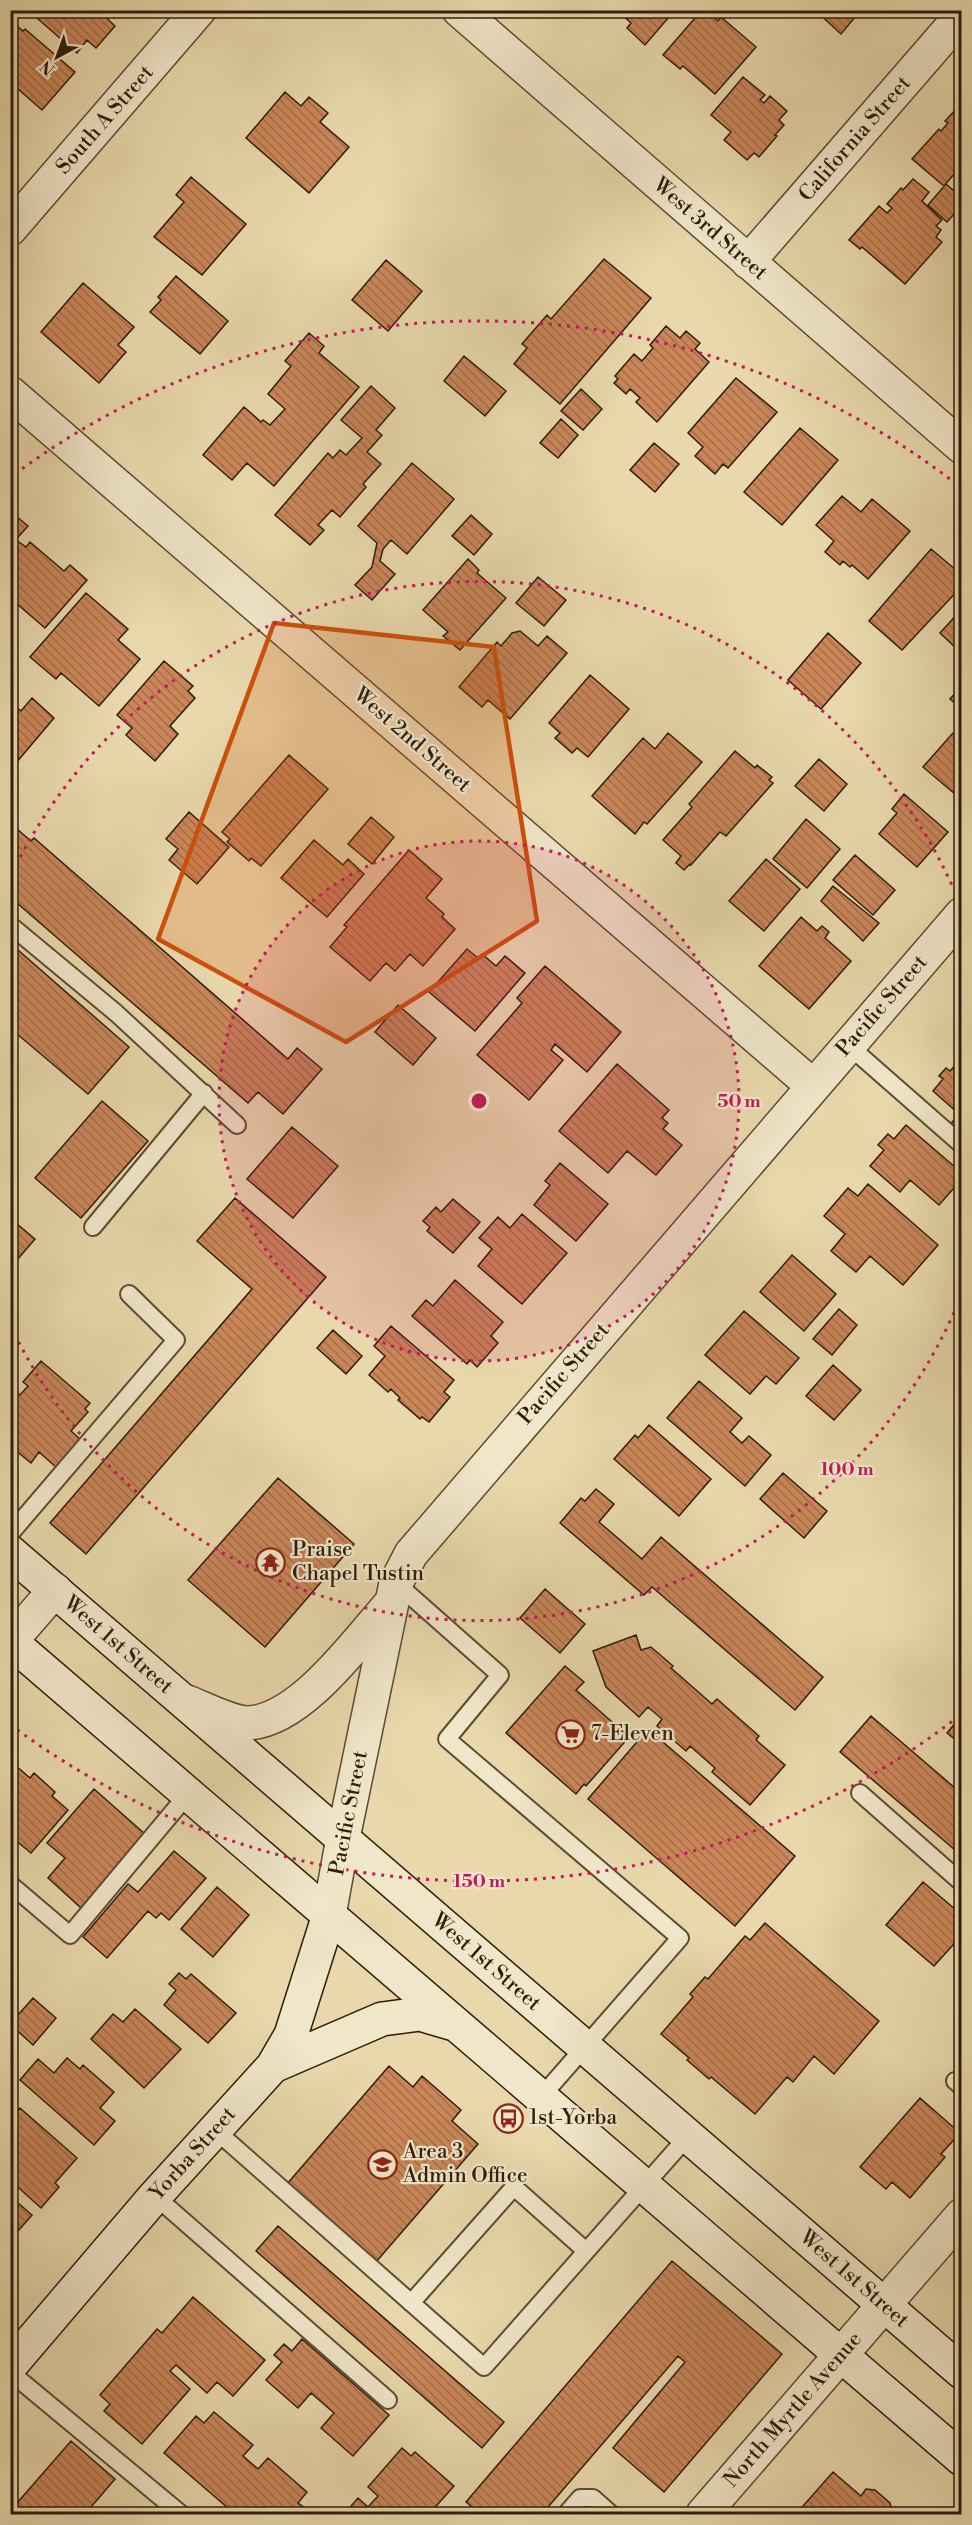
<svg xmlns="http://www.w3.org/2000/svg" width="972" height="2525" viewBox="0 0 972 2525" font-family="'Libre Bodoni',serif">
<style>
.building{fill:url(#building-back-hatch);stroke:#2e1c0d;stroke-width:1.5}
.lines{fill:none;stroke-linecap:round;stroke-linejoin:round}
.service-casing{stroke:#5c4b34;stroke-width:20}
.minor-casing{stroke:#5c4b34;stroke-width:36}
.tertiary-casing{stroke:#5c4b34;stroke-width:36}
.secondary-casing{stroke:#2e1c0d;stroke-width:36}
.service{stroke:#f0e6c8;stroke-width:16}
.minor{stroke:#f0e6c8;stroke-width:33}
.tertiary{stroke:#f0e6c8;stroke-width:33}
.secondary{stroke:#f0e6c8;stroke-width:33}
.marked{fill:#cc500c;fill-opacity:0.2;stroke:#cc500c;stroke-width:4.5;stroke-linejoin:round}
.ring{fill:none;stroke:#c2185b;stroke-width:3;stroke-dasharray:3 6}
.labels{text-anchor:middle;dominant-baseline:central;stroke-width:4.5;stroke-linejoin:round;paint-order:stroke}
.street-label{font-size:21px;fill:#2e1c0d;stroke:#f0e6c8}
.poi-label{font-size:21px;fill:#2e1c0d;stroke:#f0e6c8;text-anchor:start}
.centre{fill:#c2185b;stroke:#f0e6c8;stroke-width:3}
.ring-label{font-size:18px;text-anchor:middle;font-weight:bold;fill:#c2185b;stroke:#f0e6c8;stroke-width:4.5;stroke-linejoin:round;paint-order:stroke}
</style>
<defs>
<pattern id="building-back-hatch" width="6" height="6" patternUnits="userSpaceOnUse" patternTransform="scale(1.5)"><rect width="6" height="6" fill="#ca8659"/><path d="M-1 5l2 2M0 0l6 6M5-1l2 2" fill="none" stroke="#a46d48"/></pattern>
</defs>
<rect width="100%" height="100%" fill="#e8d8ab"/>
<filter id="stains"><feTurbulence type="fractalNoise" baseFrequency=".00333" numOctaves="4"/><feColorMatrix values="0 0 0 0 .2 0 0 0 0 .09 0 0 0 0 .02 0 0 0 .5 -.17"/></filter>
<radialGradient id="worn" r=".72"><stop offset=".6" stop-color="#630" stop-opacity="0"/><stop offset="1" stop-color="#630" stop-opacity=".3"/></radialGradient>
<path class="building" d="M32,10H98L115,26L96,48L87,40L77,53L30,12Z
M617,10H675L645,45L627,28L631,23Z
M702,10H706L718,21L721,17L756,47L715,94L683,66L680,69L663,55Z
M815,10H861L841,34Z
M17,26L23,31L25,29L75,72L42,110L10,82V33Z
M743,77L765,95L760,100L764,103L770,96L787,111L779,120L784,125L775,135L777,136L759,157L754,153L747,160L724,140L731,132L711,115Z
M285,92L301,106L309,97L328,113L320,122L349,147L309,193L246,138Z
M962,103V165L944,186L912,159L939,129L941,131L948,123L945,121Z
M191,177L246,224L202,275L154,237L184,202L176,195Z
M913,179L929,192L922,201L942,220L936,226L941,230L936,237L942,242L905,284L862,247L860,249L849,240L879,206L887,213L892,208L887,204L901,188L903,190Z
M946,184L953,190L957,185L962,189V205L947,222L928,205Z
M604,259L651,298L560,404L514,364L527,348L522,344L547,315L551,319Z
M386,260L422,291L388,331L352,300Z
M176,276L228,321L200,354L150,312L161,300L158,297Z
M83,283L134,327L118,345L126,352L99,383L41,332Z
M666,326L680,338L686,331L700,343L695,349L709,362L657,422L636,402L640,398L630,389L626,394L614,383L618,379L615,376L634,354L642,361L653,348L650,345Z
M309,333L324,346L319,353L359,387L274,486L247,463L232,480L203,455L244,407L261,422L263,420L270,425L285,409L268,394L291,366L285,361Z
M464,356L506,391L485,416L444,381Z
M736,378L777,412L728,468L723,464L715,474L695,456L703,447L688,433Z
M371,386L395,408L376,430L382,435L367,452L381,464L363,484L366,487L340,517L332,510L318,525L324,530L310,545L275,515L328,453L333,458L340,450L346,455L362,438L341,420Z
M581,389L602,409L583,430L561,411Z
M561,419L578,435L558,458L540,443Z
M800,428L838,460L782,525L744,492Z
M654,443L679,464L655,492L630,470Z
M412,463L454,499L407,554L391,540L383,549L380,561L395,574L372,600L355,585L372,567L377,543L358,526Z
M842,496L861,512L872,499L910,531L868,579L852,565L850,567L843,561L840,565L825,552L834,541L816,525Z
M10,511L28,526L10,546Z
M471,515L492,534L474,555L452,536Z
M19,542L26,547L30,542L64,571L70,565L87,580L45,628L10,598V551Z
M931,549L962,575V586L902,650L869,621Z
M468,559L479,570L477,573L506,598L460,650L443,636L448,632L423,610Z
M538,577L566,600L544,626L516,603Z
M86,593L128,629L118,640L140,659L99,706L61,673L56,679L30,657Z
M962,609V642L956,648L940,633Z
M520,631L538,646L547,636L567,653L510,719L488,700L482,707L459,687L497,642L501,646L512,633Z
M828,633L861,663L821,709L788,680Z
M164,661L193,686L188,691L195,698L170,726L178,734L155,761L126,735L132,728L117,715Z
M590,675L629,709L588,757L577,748L572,753L555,738L560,733L549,723Z
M962,686V709L950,699Z
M32,698L54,718L10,770V709L14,705L21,711Z
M668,733L702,762L647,824L644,822L635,834L592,796L643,738L655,749Z
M953,733L962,740V800L923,767Z
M735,751L755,768L757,765L772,777L769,780L773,783L726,836L720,832L691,865L690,864L684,870L676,863L681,856L663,840L692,807L689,804Z
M289,755L328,789L261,866L251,858L249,861L227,842L230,839L222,832Z
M819,759L847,784L824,811L795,786Z
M904,794L948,832L917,867L879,834L897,813L892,809Z
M189,812L229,847L197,884L169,860L178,849L166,839Z
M371,817L394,837L372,864L348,844Z
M806,819L840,849L807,888L773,859Z
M10,823L31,841L34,838L288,1059L297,1048L322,1069L283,1114L258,1092L248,1103L10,897Z
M314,840L343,865L348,859L364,874L327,917L281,878Z
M409,850L442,879L426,898L444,914L442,917L455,929L423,966L410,954L395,971L386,963L370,981L330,947L347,927L344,925Z
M855,855L895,890L873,915L833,880Z
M766,859L800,889L764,931L729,901Z
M833,886L879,923L863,941L821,901Z
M801,917L817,931L822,926L829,932L825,938L851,961L809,1009L759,966Z
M10,943L129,1047L88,1094L10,1028Z
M467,949L478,958L482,954L496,966L505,956L525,973L475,1031L429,992Z
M545,966L621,1032L587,1072L555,1044L551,1050L563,1060L529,1100L477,1055L522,1003L517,998Z
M398,1005L436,1038L413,1065L375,1032Z
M961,1059L962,1060V1138L948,1127L959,1114L933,1091L943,1079L939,1076L946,1068L950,1071Z
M617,1064L669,1110L662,1118L668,1123L663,1129L682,1145L656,1175L627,1151L608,1173L559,1131Z
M102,1101L148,1141L81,1218L35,1178Z
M906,1125L962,1173V1179L939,1205L910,1180L900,1192L870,1166L884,1150L878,1145L888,1134L894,1139Z
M292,1127L338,1166L293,1218L247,1179Z
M560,1163L608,1204L576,1241L534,1205L550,1185L545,1181Z
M868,1184L938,1245L903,1285L870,1256L856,1272L831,1251L845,1234L824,1216L848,1188L858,1196Z
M235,1198L326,1277L86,1554L50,1523L252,1289L197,1241Z
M453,1199L480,1222L453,1253L427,1231L430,1227L423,1221L436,1207L441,1212Z
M522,1214L567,1253L522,1304L478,1266L492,1249L479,1238L498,1217L510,1228Z
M10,1218L35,1239L10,1268Z
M792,1255L836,1294L804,1331L760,1292Z
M455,1280L503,1322L491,1336L498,1343L477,1367L470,1360L467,1364L412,1316L426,1300L433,1306Z
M839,1309L857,1325L832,1355L813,1339Z
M744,1311L799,1358L776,1384L766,1376L750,1394L705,1355Z
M391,1326L454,1380L444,1392L450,1397L429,1422L422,1417L420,1419L398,1400L400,1398L391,1389L388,1392L369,1375L385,1356L374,1346Z
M333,1330L362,1356L346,1374L317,1348Z
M41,1361L90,1403L85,1409L88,1412L71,1431L81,1440L57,1468L39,1452L31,1463L10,1446V1386L20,1395L28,1386L23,1382Z
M833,1365L861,1390L834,1420L806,1396Z
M699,1381L742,1418L730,1432L742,1443L749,1436L771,1455L745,1486L667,1418Z
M649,1425L711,1479L679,1516L614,1459L635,1435L638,1438Z
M783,1473L827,1511L804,1538L760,1499Z
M278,1478L354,1544L265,1647L188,1580Z
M596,1489L614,1504L599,1522L642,1559L661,1537L823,1677L795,1710L652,1587L644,1595L560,1523L581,1498L585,1501Z
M545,1589L585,1624L560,1653L520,1618Z
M636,1635L641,1650L651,1647L673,1666L671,1668L712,1704L717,1699L759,1736L756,1740L785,1765L750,1805L712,1772L715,1768L690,1746L686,1751L657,1726L662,1719L648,1707L639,1717L606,1687L593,1651Z
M565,1666L584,1682L576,1690L629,1737L586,1786L584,1784L576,1794L506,1733Z
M962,1715V1745L947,1733Z
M871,1716L962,1794V1856L840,1752Z
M648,1729L795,1856L735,1926L588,1799Z
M15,1765L30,1778L34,1773L55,1792L52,1796L68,1810L31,1853L14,1839L10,1841V1770Z
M94,1789L145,1834L81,1908L48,1878L65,1858L47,1843Z
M174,1851L206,1878L169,1920L161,1913L156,1918L148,1911L107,1958L83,1937L128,1884L138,1892Z
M923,1882L962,1915V1935L934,1966L886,1925Z
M217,1887L249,1915L213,1957L181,1929Z
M765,1923L879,2021L834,2074L814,2056L793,2082L787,2077L755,2114L711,2077L709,2079L687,2060L689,2058L661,2034L693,1997L690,1994L705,1977L708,1979L745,1936L750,1940Z
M179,1973L186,1979L191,1974L236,2013L208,2043L164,2005L176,1990L169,1984Z
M33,1998L56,2018L33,2045L10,2024Z
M135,2009L181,2049L144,2088L91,2039L113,2014L123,2022Z
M67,2058L80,2069L83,2065L114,2092L100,2108L115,2121L94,2145L20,2080L38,2059L54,2073Z
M389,2066L413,2087L422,2076L461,2110L452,2121L478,2144L376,2262L287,2184Z
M920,2098L960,2133L941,2154L945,2157L910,2198L892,2182L886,2189L860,2167Z
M20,2108L77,2158L55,2183L59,2187L41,2208L10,2180V2119Z
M10,2196L32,2215L10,2240Z
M278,2226L504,2422L482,2448L256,2251Z
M672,2261L782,2354L664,2492L613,2448L685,2362L678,2356L542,2514H480L466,2502Z
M193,2297L265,2360L233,2396L217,2382L207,2393L176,2365L170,2371L190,2389L142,2444L104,2411L110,2404L100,2395L157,2329L162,2333Z
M302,2339L389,2415L353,2456L321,2428L334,2413L311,2393L298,2408L266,2380L282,2362L274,2355L284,2344L292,2351Z
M214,2412L253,2445L243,2456L258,2469L268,2458L307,2492L298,2503L305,2508L300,2514H235L164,2453L196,2416L204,2423Z
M71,2441L115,2479L85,2514H16L11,2510Z
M402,2448L411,2456L415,2452L454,2486L429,2514H344L358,2498L368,2507L378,2496L368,2487Z
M833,2472L861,2496L866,2489L875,2490L890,2503L892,2511L889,2514H796Z"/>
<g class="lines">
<defs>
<path id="service" d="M10,925L116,1013L237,1125
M848,1045L962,1145
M93,1227L204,1093
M10,1534L176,1340L129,1294
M396,1583L500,1675L447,1739L680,1938L541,2097
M860,1793L962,1883
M10,1884L70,1935L188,1794
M955,2081L962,2087
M214,2129L484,2367L688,2136
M155,2196L388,2400
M411,2303L514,2187L586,2251
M10,2372L181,2514
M566,2514L580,2498H593L611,2514"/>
<path id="minor" d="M459,10L962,447
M10,229L199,10
M748,262L962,15
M10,393L813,1086
M10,1642L55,1590
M703,2514L962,2215"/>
<path id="tertiary" d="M187,1702C203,1708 231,1723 248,1723C301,1721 358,1640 392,1602
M329,1915L343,1838L396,1583L411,1554L962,914"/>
<path id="secondary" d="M10,1552L962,2372
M10,1641L962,2459
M273,2066L382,2019L420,2014L454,2024
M10,2366L155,2196L273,2066L291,2035L329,1915"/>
</defs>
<use href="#service" class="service-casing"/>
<use href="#minor" class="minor-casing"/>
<use href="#tertiary" class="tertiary-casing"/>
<use href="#secondary" class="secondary-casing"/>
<use href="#service" class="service"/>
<use href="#minor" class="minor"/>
<use href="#tertiary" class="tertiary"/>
<use href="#secondary" class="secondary"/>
</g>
<path class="marked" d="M274,623L494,647L537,921L346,1042L158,939Z"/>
<circle cx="479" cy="1101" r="260" fill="#c2185b" fill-opacity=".12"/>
<g class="ring">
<circle cx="479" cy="1101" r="260"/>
<path d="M961 1296A520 520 0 0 1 12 1329M12 873A520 520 0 0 1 961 906"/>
<path d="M959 1716A780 780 0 0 1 15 1728M15 474A780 780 0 0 1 959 486"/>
</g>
<defs>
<symbol id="temple-ring" viewBox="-11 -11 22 22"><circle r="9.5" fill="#f0e6c8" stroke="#8f2418" stroke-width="1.5"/><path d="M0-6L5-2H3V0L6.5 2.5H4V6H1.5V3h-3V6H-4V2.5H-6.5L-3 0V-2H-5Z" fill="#8f2418"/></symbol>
<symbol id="supermarket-ring" viewBox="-11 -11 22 22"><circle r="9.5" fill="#f0e6c8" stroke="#8f2418" stroke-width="1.5"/><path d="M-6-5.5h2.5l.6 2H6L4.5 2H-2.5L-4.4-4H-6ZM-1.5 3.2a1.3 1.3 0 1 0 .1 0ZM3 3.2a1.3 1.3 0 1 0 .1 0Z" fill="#8f2418"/></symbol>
<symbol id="bus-ring" viewBox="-11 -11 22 22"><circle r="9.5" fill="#f0e6c8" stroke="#8f2418" stroke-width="1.5"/><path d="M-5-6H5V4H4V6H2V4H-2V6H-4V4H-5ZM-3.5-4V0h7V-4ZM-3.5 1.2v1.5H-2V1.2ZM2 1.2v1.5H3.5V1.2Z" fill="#8f2418"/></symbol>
<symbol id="school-ring" viewBox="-11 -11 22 22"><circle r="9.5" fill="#f0e6c8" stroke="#8f2418" stroke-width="1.5"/><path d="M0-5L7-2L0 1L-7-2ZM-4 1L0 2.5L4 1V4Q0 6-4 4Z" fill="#8f2418"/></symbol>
</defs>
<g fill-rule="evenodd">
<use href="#temple-ring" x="254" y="1546" width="33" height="33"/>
<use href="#supermarket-ring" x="554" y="1718" width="33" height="33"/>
<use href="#bus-ring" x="492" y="2102" width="33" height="33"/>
<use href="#school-ring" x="366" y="2148" width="33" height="33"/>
</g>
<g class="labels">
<g class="street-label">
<text transform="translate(105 120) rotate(-49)">South A Street</text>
<text transform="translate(855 139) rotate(-49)">California Street</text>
<text transform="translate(710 229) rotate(41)">West 3rd Street</text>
<text transform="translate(412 740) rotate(41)">West 2nd Street</text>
<text transform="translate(882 1006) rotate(-49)">Pacific Street</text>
<text transform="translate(564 1374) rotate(-49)">Pacific Street</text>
<text transform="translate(118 1645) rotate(41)">West 1st Street</text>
<text transform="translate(349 1813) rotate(-79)">Pacific Street</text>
<text transform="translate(486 1962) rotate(41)">West 1st Street</text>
<text transform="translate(193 2154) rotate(-48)">Yorba Street</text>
<text transform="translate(854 2279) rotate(41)">West 1st Street</text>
<text transform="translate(793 2410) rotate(-49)">North Myrtle Avenue</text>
</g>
<g class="poi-label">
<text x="292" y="1550">Praise<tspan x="292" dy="24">Chapel Tustin</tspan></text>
<text x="591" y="1734">7-Eleven</text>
<text x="529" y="2118">1st-Yorba</text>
<text x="403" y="2152">Area 3<tspan x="403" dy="24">Admin Office</tspan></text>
</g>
</g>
<circle cx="479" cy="1101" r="9" class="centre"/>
<g class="ring-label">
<text x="739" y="1107">50 m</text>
<text x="847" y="1475">100 m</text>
<text x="479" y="1887">150 m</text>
</g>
<rect width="972" height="2525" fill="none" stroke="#e8d8ab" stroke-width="36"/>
<rect x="12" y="12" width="948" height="2501" fill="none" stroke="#2e1c0d" stroke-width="3"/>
<rect x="18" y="18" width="936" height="2489" fill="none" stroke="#2e1c0d" stroke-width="1.5"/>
<g transform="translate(57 57) rotate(221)" stroke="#f0e6c8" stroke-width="4.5" paint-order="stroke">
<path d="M0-4.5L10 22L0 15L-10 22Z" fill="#2e1c0d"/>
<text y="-9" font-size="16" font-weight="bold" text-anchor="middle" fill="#2e1c0d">N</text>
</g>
<rect width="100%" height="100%" filter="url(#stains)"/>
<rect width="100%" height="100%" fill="url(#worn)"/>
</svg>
